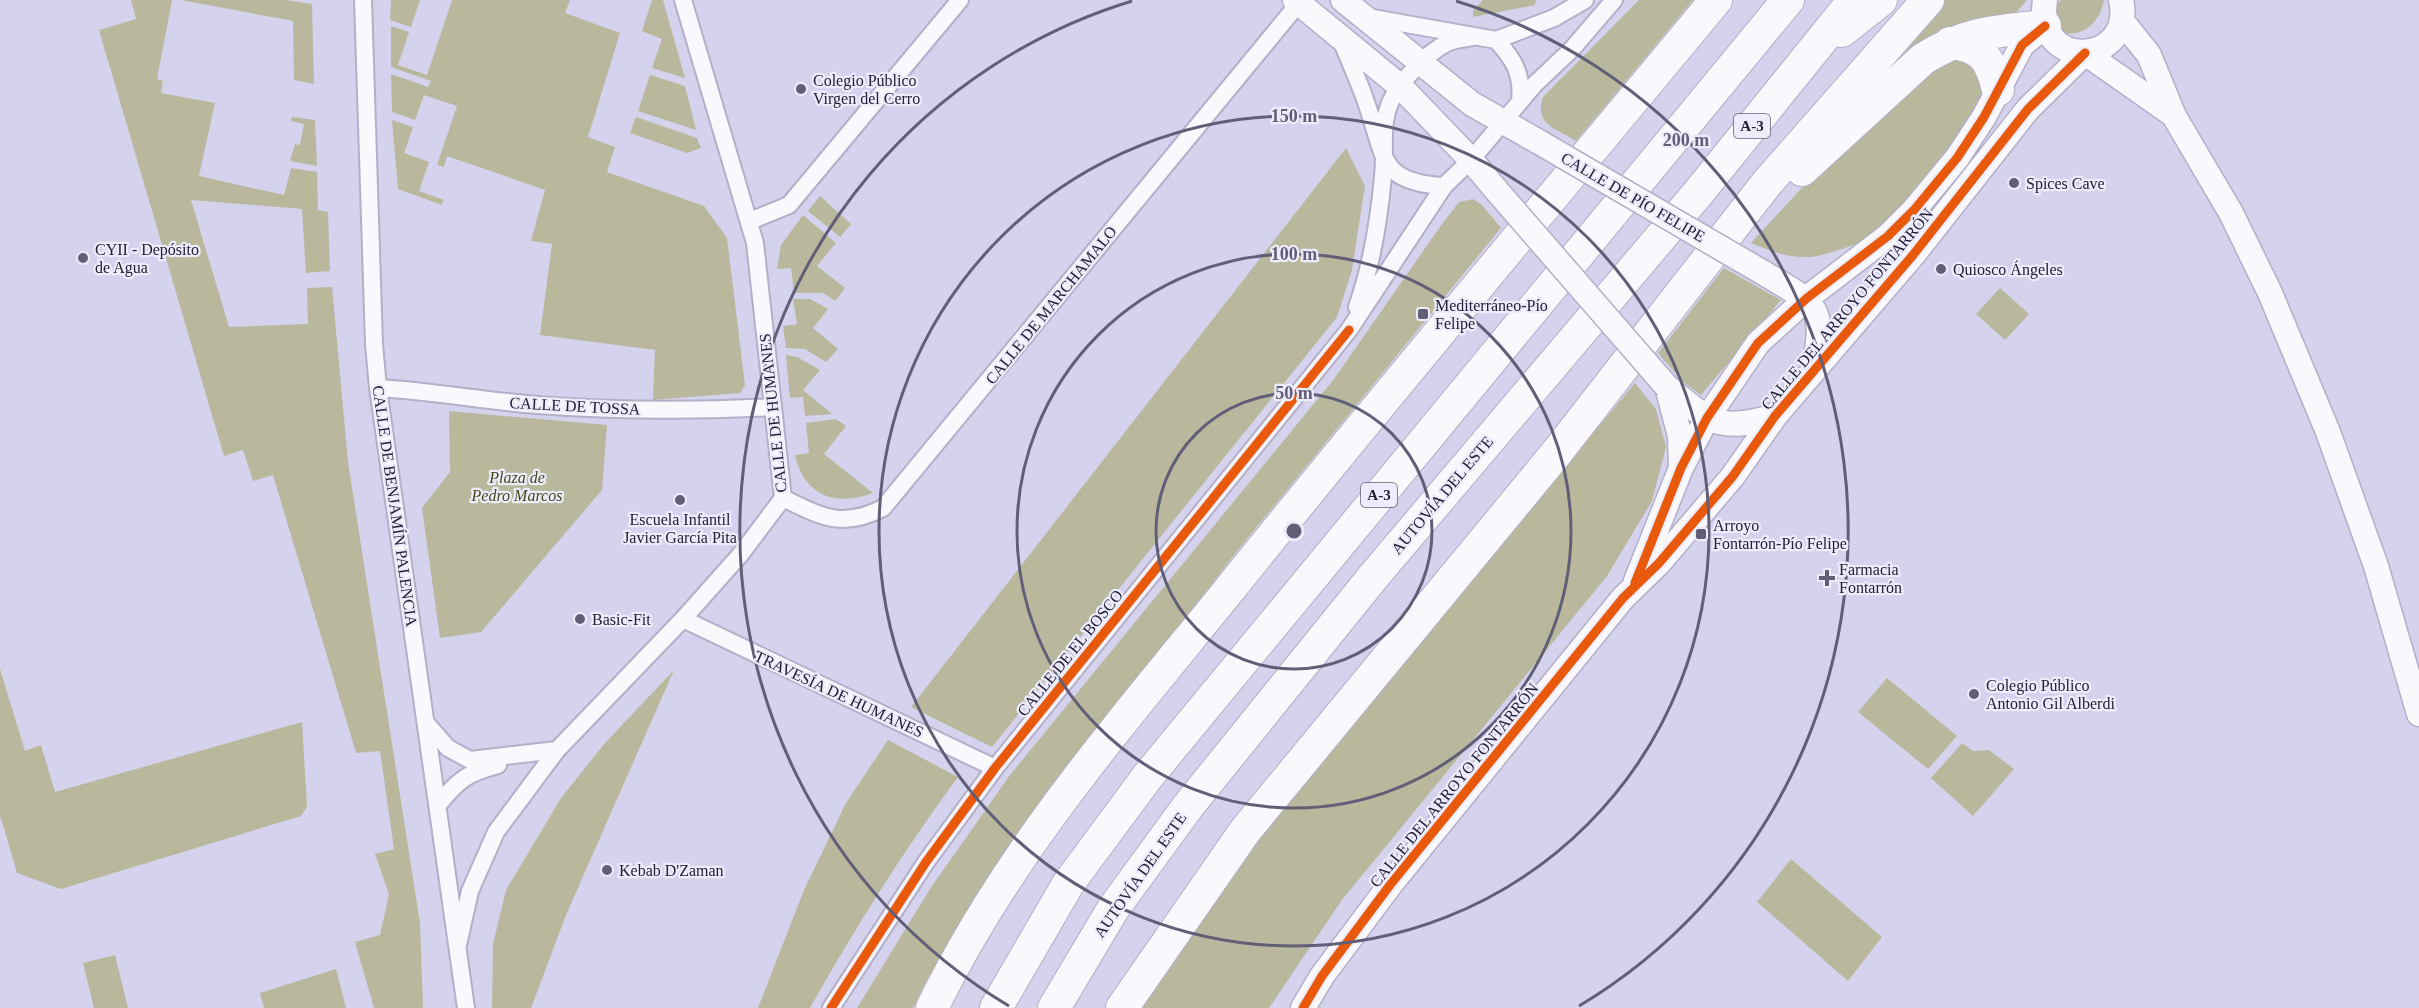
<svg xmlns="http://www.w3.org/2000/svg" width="2419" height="1008" viewBox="0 0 2419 1008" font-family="'Times New Roman',serif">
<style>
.green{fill:#b9b89d}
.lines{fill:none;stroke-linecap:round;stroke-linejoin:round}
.street-casing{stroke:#b2afc8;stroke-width:20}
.secondary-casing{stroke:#b2afc8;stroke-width:27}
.highway-casing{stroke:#b2afc8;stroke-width:34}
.street{stroke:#f9f8fc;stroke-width:16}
.secondary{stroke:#f9f8fc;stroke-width:24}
.highway{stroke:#f9f8fc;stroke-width:32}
.secondary-bridge-casing{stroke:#b2afc8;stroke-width:27;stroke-linecap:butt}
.secondary-bridge{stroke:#f9f8fc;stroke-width:24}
.cycleway-casing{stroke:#edecfa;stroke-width:13}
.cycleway{stroke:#e8590c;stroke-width:9}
.ring{fill:none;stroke:#615e78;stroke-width:3}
.poi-dot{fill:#615e78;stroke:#edecfa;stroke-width:2}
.labels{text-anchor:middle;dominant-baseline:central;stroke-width:4.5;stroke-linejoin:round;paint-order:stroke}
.shield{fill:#edecfa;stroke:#605d73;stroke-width:1.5}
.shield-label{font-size:15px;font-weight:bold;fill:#232039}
.poi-label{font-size:16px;fill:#232039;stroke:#edecfa;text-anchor:start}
.street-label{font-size:16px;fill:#232039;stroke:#edecfa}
.park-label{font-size:16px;font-style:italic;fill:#46461e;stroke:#edecfa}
.centre{fill:#615e78;stroke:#edecfa;stroke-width:3}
.ring-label{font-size:18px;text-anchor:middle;font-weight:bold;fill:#615e78;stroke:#edecfa;stroke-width:4.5;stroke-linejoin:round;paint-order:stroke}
</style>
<rect width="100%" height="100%" fill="#d5d2ee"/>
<path class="green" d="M131,0H172L157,79L163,81L161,93L215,103L199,176L284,195L291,168L317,172L318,210L328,212L330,271L306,273L302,209L191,200L229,327L308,324L307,288L332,287L348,462L420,923L423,1008H374L355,942L380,935L389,894L375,854L394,849L380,751L356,753L273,475L253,481L243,450L224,456L99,30L136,19Z
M181,0H286L312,4L314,84L294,80L293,21Z
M391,0H420L411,27L390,20Z
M452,0H570L565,13L620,33L588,137L615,147L607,172L704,206L727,238L745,385L740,393L653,400L655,350L540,335L552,244L531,241L545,190L447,156L444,167L437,165L457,106L424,95L415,120L392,112L391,74L428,87L431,81L391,67V26L409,32L398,65L427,75Z
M652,0H663L685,78L652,68L662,39L642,31Z
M1483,0H1536L1535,5L1473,17V11Z
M1639,0H1693L1576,141C1555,128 1534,125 1543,97Z
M1942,0H2027L2013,16L1865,98Z
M2061,0H2104C2100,24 2080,41 2055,30L2054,7Z
M1974,57L1985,88C1966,128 1900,220 1862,241C1853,246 1819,257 1809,257C1788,258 1770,251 1751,243L1812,177L1934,58Z
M650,75L685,86L696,130L638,111Z
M292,117L315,120L317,166L290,161L295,144L300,145L304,124L291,121Z
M636,117L697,138L701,148L687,153L630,133Z
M392,120L413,127L404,153L429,162L419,191L444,200L442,205L398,189Z
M1346,148L1365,186L1352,270L1337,317L992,747L911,707Z
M820,196L851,224L840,237L808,211Z
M1473,199L1482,205L1501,228L1238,550L1011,842L929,976L913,1008H857L930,889L1010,775L1334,379L1442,224L1459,202Z
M803,215L836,243L817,266L845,288L835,301L823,293H794L791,268L777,269L781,245Z
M1724,268L1781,300L1701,395L1683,382L1658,353Z
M2000,288L2029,314L2005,340L1976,314Z
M793,299H810L828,309L813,328L838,349L826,362L805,349L786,348L783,326L797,324Z
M786,355L797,357L820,370L803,390L832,414L805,416L803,397L790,398Z
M1635,383L1656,409L1666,447L1652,501L1607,576L1342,900L1269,1008H1141L1207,903L1362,710Z
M449,411L607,425L602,490L481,632L440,638L422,508L450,472Z
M836,419L846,426L824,454L873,493C836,507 804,496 795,455L809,453L806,423Z
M0,669L25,751L41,745L55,792L302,722L307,807L301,816L61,889L17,873L0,815Z
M674,670L566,915L531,1008H492L493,944L506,890L561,798L605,743Z
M1887,678L1957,736L1928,769L1858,712Z
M888,740L958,777C904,850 855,928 810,1008H758L804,890L846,803Z
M1962,743L1973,751L1989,750L2014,769L1973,816L1931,778Z
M1791,859L1882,937L1848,981L1757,902Z
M115,955L128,1008H94L83,963Z
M336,969L346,1008H264L260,993Z"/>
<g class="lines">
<defs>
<path id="street" d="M363,0L374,344L378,388L466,1008
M1367,17L1496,40C1514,59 1523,75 1520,102
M1341,39C1349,61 1360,83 1367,105C1385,156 1379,183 1444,186
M1496,40L1554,18L1585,0
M750,221L789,205L960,0
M1357,307C1372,264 1379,221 1383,176C1386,151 1380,127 1390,103C1398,83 1428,52 1447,43C1454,39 1465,39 1473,37
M378,388C432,391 484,401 538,405C616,411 694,411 772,407
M783,498C822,517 842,529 883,508L1299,3
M683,619L995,768
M426,723L448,748L470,760L557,750
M438,805C458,780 467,773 498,765
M458,945L470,891L496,832L557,750L683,619L740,555L783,498L755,243L683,0
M831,1008L926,862L995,768L1349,330L1444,186L1471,160L1534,85L1572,49L1614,0"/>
<path id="secondary" d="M1295,0L1401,87L1471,160L1497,191
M1343,0L1472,104L1539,142
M2045,0C2034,74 2136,64 2121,0
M2122,21L2149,55L2174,116L2231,213L2270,293L2328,432L2376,566L2419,714
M2085,53L2172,114
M1762,272C1814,303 1828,305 1813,369
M1667,387C1711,422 1717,433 1775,416
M1667,387L1680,436L1681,467
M1636,581L1681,468L1707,418L1758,343L1807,298L1888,236L1914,210L1957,158L1984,117L2022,45L2045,26
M1303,1008L1322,976L1390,885L1623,598L1659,563L1733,476L1775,416L1913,255L2028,109L2085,53"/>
<path id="highway" d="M1842,31L1881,0
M1950,43C1983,46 1991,60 1998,90
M1802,170L1923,59C1966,32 1996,31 2045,26
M932,1008C1007,854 1118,727 1225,595C1386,394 1552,198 1716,0
M996,1008L1068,884L1148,776L1788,0
M1054,1008L1113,909L1189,805L1373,577L1699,192L1854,0
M1122,1008L1245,831L1558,451L1767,183L1928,0"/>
</defs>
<use href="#street" class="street-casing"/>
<use href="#secondary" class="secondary-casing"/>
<use href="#highway" class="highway-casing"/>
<use href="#street" class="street"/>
<use href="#secondary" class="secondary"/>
<use href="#highway" class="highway"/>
<defs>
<path id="secondary-bridge" d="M1539,142L1762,272
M1497,191L1667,387"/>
</defs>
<use href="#secondary-bridge" class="secondary-bridge-casing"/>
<use href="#secondary-bridge" class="secondary-bridge"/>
<defs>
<path id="cycleway" d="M1635,583L1681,468L1707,418L1758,343L1807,298L1888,236L1914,210L1957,158L1984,117L2022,45L2045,26
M831,1008L926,862L995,768L1349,330
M1303,1008L1322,976L1390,885L1623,598L1659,563L1733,476L1775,416L1913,255L2028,109L2085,53"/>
</defs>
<use href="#cycleway" class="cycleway-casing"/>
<use href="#cycleway" class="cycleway"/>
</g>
<g class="ring">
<circle cx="1294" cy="531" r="138"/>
<circle cx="1294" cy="531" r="277"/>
<circle cx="1294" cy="531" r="415"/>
<path d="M1009 1006A554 554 0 0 1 1132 1M1456 1A554 554 0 0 1 1579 1006"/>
</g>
<g class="poi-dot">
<circle cx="801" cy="89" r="6"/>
<circle cx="2014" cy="183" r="6"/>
<circle cx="83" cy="258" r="6"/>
<circle cx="1941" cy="269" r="6"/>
<rect x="1417" y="308" width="12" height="12" rx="3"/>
<circle cx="680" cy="500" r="6"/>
<rect x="1695" y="528" width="12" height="12" rx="3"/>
<path d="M1824 569h6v6h6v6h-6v6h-6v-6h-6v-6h6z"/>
<circle cx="580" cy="619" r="6"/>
<circle cx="1974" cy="694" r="6"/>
<circle cx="607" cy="870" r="6"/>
</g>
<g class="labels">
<g class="shield">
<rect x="1734" y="114" width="36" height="24" rx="4.5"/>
<rect x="1361" y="483" width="36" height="24" rx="4.5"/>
</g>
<g class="shield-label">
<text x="1752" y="126">A-3</text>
<text x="1379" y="495">A-3</text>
</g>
<g class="poi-label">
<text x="813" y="80">Colegio Público<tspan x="813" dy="18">Virgen del Cerro</tspan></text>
<text x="2026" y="183">Spices Cave</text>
<text x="95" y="249">CYII - Depósito<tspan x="95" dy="18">de Agua</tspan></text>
<text x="1953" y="269">Quiosco Ángeles</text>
<text x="1435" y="305">Mediterráneo-Pío<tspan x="1435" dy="18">Felipe</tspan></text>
<text x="680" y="519" text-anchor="middle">Escuela Infantil<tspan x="680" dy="18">Javier García Pita</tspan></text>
<text x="1713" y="525">Arroyo<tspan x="1713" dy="18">Fontarrón-Pío Felipe</tspan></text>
<text x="1839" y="569">Farmacia<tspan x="1839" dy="18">Fontarrón</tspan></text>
<text x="592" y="619">Basic-Fit</text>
<text x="1986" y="685">Colegio Público<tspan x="1986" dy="18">Antonio Gil Alberdi</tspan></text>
<text x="619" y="870">Kebab D'Zaman</text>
</g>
<g class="street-label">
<text transform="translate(1633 197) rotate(30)">CALLE DE PÍO FELIPE</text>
<text transform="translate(1051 305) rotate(-51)">CALLE DE MARCHAMALO</text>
<text transform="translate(1847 309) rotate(-50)">CALLE DEL ARROYO FONTARRÓN</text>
<text transform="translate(575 406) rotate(3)">CALLE DE TOSSA</text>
<text transform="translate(773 413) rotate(-96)">CALLE DE HUMANES</text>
<text transform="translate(1442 495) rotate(-50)">AUTOVÍA DEL ESTE</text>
<text transform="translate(395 506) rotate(82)">CALLE DE BENJAMÍN PALENCIA</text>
<text transform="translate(1070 653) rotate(-51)">CALLE DE EL BOSCO</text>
<text transform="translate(839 694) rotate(25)">TRAVESÍA DE HUMANES</text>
<text transform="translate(1454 785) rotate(-51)">CALLE DEL ARROYO FONTARRÓN</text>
<text transform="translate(1140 875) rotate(-55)">AUTOVÍA DEL ESTE</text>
</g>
<g class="park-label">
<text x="517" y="477">Plaza de<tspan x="517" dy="18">Pedro Marcos</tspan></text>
</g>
</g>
<circle cx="1294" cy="531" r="9" class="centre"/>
<g class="ring-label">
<text x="1294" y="122">150 m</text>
<text x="1686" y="146">200 m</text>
<text x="1294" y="260">100 m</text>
<text x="1294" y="399">50 m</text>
</g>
</svg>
